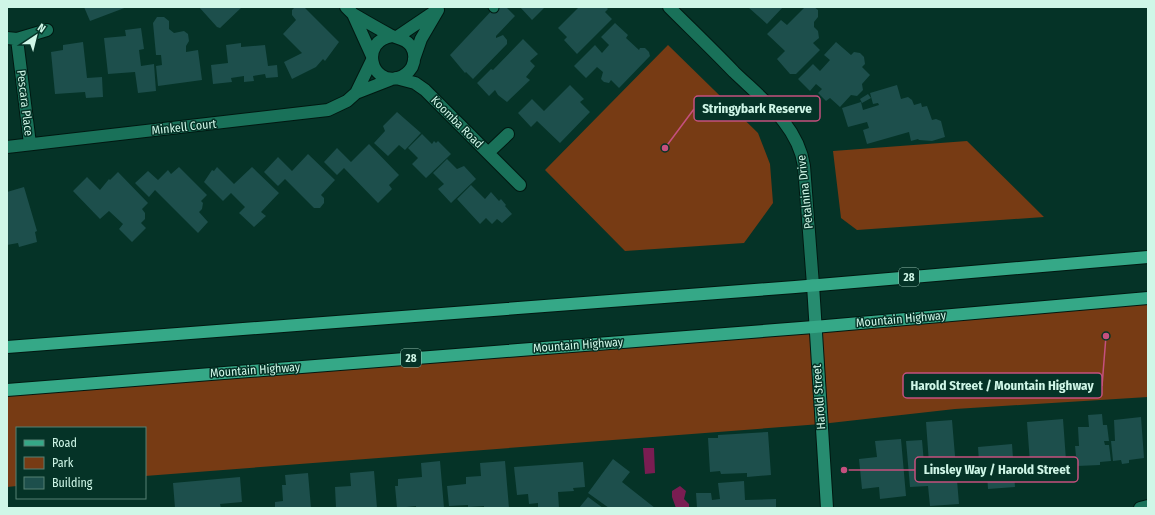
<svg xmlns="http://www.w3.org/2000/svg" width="1155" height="515" viewBox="0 0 1155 515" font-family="'Fira Sans Condensed',sans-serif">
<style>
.green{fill:#773b14}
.water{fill:#7a1d52}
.building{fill:#1d4f4c}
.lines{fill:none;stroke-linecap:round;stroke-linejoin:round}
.lane-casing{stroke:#011811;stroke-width:11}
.street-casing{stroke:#011811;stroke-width:14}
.secondary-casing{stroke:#011811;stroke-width:14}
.primary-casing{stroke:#011811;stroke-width:14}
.lane{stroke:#197159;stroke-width:9}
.street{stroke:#197159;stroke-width:12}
.secondary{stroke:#278c70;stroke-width:12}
.primary{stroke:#35a887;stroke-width:12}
.labels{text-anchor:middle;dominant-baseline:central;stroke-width:3;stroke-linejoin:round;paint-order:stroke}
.shield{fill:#053327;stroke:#92bcad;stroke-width:1}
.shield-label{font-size:11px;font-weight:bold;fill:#cff6e7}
.street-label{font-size:12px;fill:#cff6e7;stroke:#053327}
.leader{fill:none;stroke:#c5507e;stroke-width:1.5}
.callout-dot{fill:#c5507e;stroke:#053327;stroke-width:1.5}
.callout{fill:#053327;stroke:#c5507e;stroke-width:1.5}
.callout-label{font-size:13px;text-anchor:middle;font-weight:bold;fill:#cff6e7}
</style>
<rect width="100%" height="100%" fill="#053327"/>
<path class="green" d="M668,45L758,133L770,164L773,203L744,243L625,251L545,170Z
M967,141L1044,217L857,230L841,218L833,151Z
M1148,298V397L955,409L821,424L145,476V428H17V486L7,487V390Z"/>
<path class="water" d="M643,448H654L655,473L645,474Z
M680,486L686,491L684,499L689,504V508H676L672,497V491Z"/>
<path class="building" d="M84,7H127L90,21Z
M199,7H242L220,28L217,27Z
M295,7H304L339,42L325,61L323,59L316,67L292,79L284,62L302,53L283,34L296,20L292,15V10Z
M495,7H506L515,16L496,36V38L503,35L507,40V44L473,79L466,72L465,73L450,55Z
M520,7H543L544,8L532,20Z
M579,7H606L608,9L605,12L612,19L577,54L564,40L567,37L558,28Z
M748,7H783L767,24Z
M805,7H814L818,10V17L814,22V27L818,31L819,38L813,43L820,50L796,74H790L777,59L785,51L767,34L781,20L787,25Z
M157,17H164L169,21V29L174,33L184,31L188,34L189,41L186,46V52L198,50L202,80L158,86L156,66L162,65L161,55H156L153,23Z
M615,23L628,35L626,38L639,50L640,48H645L649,52L650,56L619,88L611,80L609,83L604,82L601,79L603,72L597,67L586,78L574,66L595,45L602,53L609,45L601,37Z
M141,28L144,49L139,50L141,66L154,64L156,91L138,93L135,72L108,74L104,38L126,36L125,30Z
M523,39L538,54L530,61L535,66L526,77L530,80L507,102L498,95L495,90L489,96L477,83L491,69L493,70Z
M83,42L87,78L102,77L103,97L86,98L85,92L55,94L51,52L63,50V45Z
M836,42L851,55L854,52L860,53L864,57L865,64L862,67L870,75L862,84L863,90L857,96L851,95L840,107L830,98L826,101L818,93L822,89L816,84L810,91L798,79L813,64L820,71L830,60L824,55Z
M241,43V47L265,45L268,66L277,65L278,77L266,78L265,74L253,76L254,81L244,82V76L231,78L232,82L213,84L211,65L228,63L226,45Z
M570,85L584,99L580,102L590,112L560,143L537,121L531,127L518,113L532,99L544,111Z
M897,85L901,99L908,97L912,100L914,105L921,103L922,107L927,106L932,120L936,119L941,121L945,137L932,141L919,140L918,139L911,141L909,132L867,144L863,130L869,128L867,122L848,127L842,108L861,102L863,110L879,105L878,103L873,104L870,93Z
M868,94L871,98L862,103L860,99Z
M397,112L421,133L405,150L399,145L388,156L374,143L385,131L383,126Z
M422,134L432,144L434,141L436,143L438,141L451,154L426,178L412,164L418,158L408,148Z
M369,144L399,175L389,185L392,189L378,203L344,168L337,175L324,162L337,148L351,162Z
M308,154L335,180L321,195L324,198V203L320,208H314L285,179L278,186L264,172L278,157L292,171Z
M447,159L457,169L464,166L476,179L451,203L438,189L444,184L433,173Z
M179,167L207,195L201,201L203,203L202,209L199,212L208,222L198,233L155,190L149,197L135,183L148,171L158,180L168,170L171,174Z
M217,167L234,184L252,167L279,193L261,212L266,216L254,227L239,213L245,207L231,193L223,201L204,182L212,170L214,171Z
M118,172L148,203L142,209L145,213V219L141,223L146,228L132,242L119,229L123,224L109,211L100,219L73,191L87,177L100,190L109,179L110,180Z
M471,185L485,199L491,192L499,201L501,199L506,205L505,206L512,214L502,223L497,219L492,224L486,218L480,224L457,199Z
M24,187L37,231L35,232L37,242L19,247L18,243L7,245V192Z
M1102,414L1103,425H1107L1109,441H1104L1105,445H1109L1111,461L1100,462V465L1077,466L1075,446H1079L1078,427H1089L1088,415Z
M1141,417L1144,458L1129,460V463L1122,464L1121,460L1113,461L1111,441H1115L1114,420Z
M1063,419L1067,474L1031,477L1027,422Z
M952,420L959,504L930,506L928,486L910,487L906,441L922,440L924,463H929L926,422Z
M768,432L771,475L747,477V473L721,474L720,471L710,472L708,438H718V435Z
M901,439L906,496L880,499L879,487L862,489L859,459L877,457L875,441Z
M1012,444L1015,487L988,489L987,474L980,475L978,447Z
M613,459L630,472L622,482L655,508H609L588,493Z
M440,461L444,508H416V506L397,508L395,486H398V479L422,477L421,463Z
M505,461L509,508H484V506L468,507V505L449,506L447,486L466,484V477L481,476L480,463Z
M583,462L585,487L573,488L574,491L558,492L559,508H538V503L529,504L528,494L517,495L514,467Z
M374,471L377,508H336L335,487L351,486L350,473Z
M308,473L311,508H275V502L283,501L282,485H286L285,475Z
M240,477L242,502L220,504L221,508H175L173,483Z
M744,481L745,500L776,499V508H697L696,493H711L712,500L720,499L718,483Z
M588,497L603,508H579Z"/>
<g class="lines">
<defs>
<path id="lane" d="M493,7L494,8"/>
<path id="street" d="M346,7L353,14L372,56
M669,7C691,29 713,50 734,72C762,99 798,125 804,166L813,285
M353,14C365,21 377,28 390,35C398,39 405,38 411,46C415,52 415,60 412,67C409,72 404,76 398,78C370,85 360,41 392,36
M397,37L437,10
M7,38L17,39L47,30
M17,39L30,144
M414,59L421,39L438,10
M396,78L415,83L425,90L520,185
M356,93L372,60
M7,147L328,110L347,101L356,93L392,79
M488,153L508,134
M1140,508L1148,506"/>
<path id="secondary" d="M813,285L827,508"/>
<path id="primary" d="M7,347L795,287L1148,257
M7,390L814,327L1148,298"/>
</defs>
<use href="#lane" class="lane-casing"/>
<use href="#street" class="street-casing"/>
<use href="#secondary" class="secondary-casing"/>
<use href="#primary" class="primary-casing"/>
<use href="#lane" class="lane"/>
<use href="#street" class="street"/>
<use href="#secondary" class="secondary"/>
<use href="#primary" class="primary"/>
</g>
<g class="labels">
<g class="shield">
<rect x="899" y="268" width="20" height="18" rx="3"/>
<rect x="401" y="349" width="20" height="18" rx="3"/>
</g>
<g class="shield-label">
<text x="909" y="277">28</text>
<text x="411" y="358">28</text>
</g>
<g class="street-label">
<text transform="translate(25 103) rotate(83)">Pescara Place</text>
<text transform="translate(457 122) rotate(45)">Koomba Road</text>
<text transform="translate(184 127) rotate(-6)">Minkell Court</text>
<text transform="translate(805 192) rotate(-96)">Petalnina Drive</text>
<text transform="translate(901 319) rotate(-5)">Mountain Highway</text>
<text transform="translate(578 345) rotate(-4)">Mountain Highway</text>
<text transform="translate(255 370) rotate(-4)">Mountain Highway</text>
<text transform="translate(819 397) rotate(-94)">Harold Street</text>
</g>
</g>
<path class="leader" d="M665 148L694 109M1106 336L1102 386M844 470L915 470"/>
<g class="callout-dot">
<circle cx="665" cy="148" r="4"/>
<circle cx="1106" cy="336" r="4"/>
<circle cx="844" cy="470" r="4"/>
</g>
<g class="callout">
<rect x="694" y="96" width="126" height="25" rx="4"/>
<rect x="903" y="373" width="199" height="25" rx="4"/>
<rect x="915" y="457" width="163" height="25" rx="4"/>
</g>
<g class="callout-label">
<text x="757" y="113">Stringybark Reserve</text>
<text x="1002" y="390">Harold Street / Mountain Highway</text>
<text x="997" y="474">Linsley Way / Harold Street</text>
</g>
<rect width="1155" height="515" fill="none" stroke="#cff6e7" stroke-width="16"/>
<rect x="16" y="427" width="130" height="72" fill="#053327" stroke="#568174"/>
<rect x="24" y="440" width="20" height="6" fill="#35a887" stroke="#568174"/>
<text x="52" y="447" font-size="12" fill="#cff6e7">Road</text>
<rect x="24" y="457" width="20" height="12" fill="#773b14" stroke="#568174"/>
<text x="52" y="467" font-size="12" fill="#cff6e7">Park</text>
<rect x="24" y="477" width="20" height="12" fill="#1d4f4c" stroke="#568174"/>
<text x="52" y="487" font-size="12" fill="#cff6e7">Building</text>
<g transform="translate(36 36) rotate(35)" stroke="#053327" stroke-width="3" paint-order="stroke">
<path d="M0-3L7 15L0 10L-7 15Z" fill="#cff6e7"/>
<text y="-6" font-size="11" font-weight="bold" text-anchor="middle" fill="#cff6e7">N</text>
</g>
</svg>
